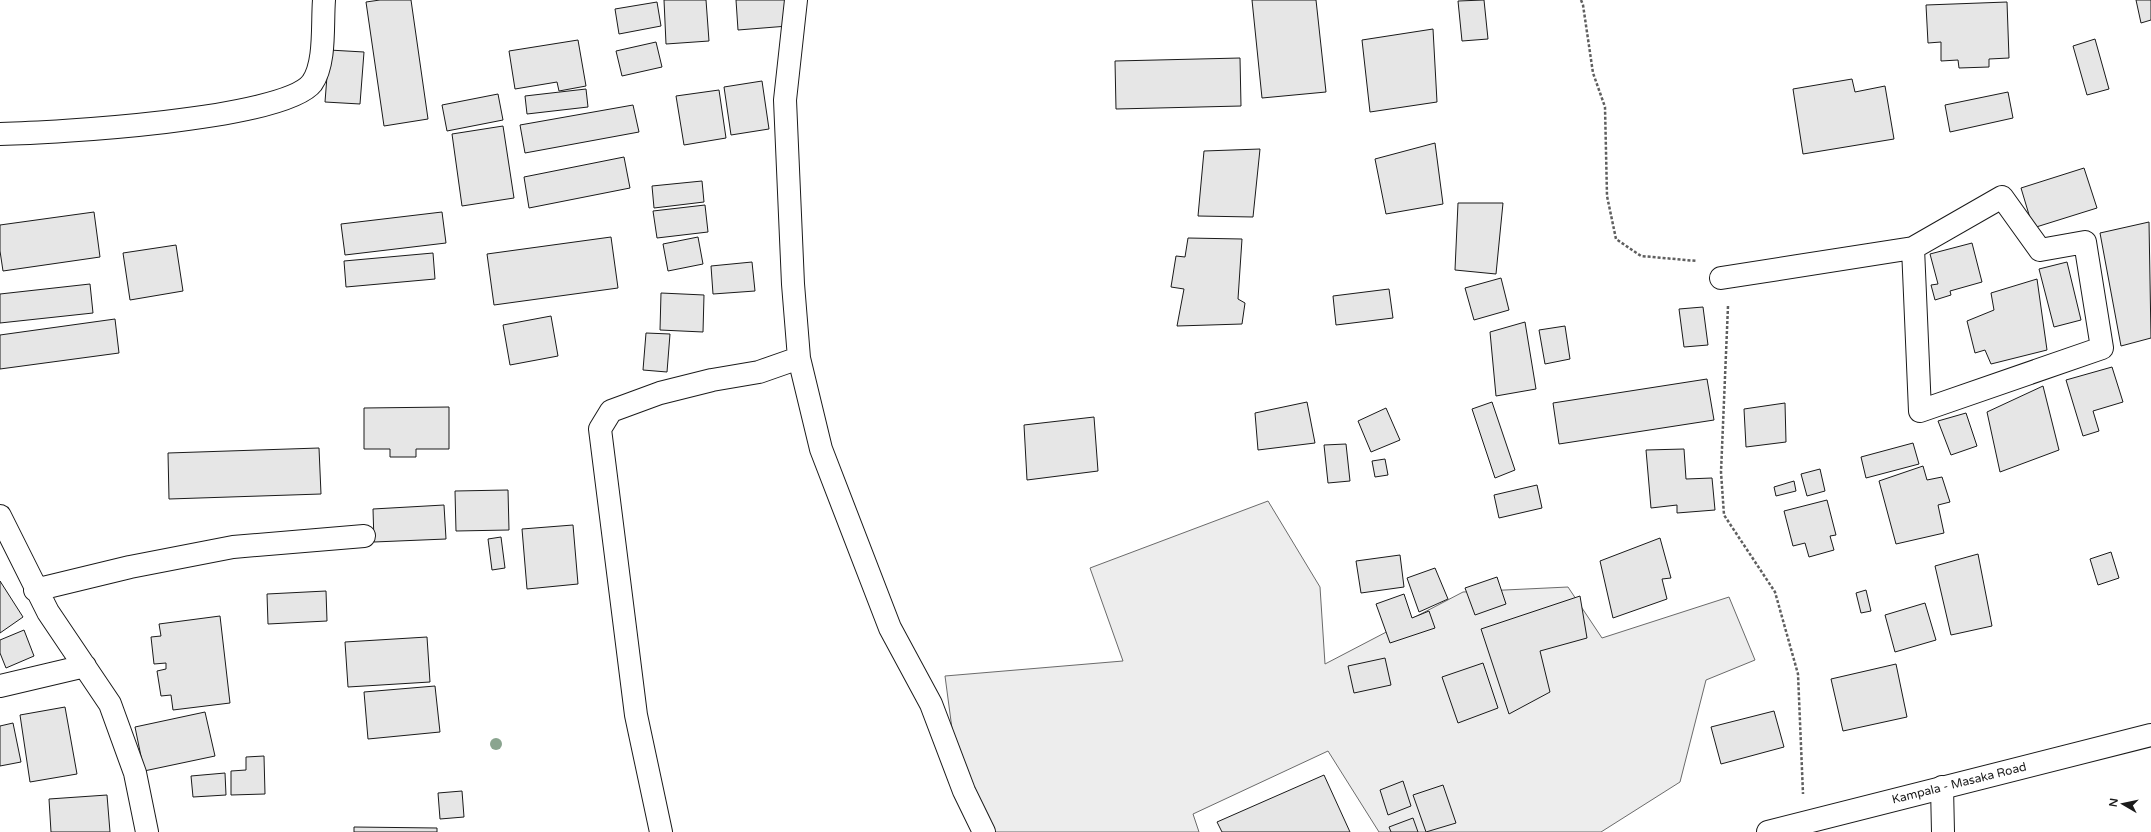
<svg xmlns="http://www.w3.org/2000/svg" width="2151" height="832" viewBox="0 0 2151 832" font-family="'Varela Round',sans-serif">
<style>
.built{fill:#ededed;stroke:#6a6a6a}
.building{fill:#e6e6e6;stroke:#1a1a1a}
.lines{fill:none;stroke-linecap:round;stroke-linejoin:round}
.minor-casing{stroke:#1a1a1a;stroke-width:24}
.primary-casing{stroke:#1a1a1a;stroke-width:24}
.path{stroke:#5f5f5f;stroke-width:2.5;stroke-dasharray:3 2;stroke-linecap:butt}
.minor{stroke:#fff;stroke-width:22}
.primary{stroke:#fff;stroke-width:22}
.tree{fill:#8aa48f}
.labels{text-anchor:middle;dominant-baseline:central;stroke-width:3;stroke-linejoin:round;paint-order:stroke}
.street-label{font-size:12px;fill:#1a1a1a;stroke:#fff}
</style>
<rect width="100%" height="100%" fill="#fff"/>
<path class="built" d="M1268,501L1320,587L1325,664L1463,592L1568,587L1602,638L1729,597L1755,660L1706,680L1680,782L1601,832H1379L1328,751L1193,814L1199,832H986L960,789L945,676L1123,661L1090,568Z"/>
<path class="building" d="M380,0H411L428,119L384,126L366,2Z
M664,0H706L709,41L666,44Z
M736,0H787L788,26L738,30Z
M1252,0H1316L1326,92L1262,98Z
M1484,0L1488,39L1462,41L1458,1Z
M2136,0H2151V20L2141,23Z
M657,2L661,26L619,34L615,9Z
M2007,2L2009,58L1989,59V67L1959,68L1958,60L1941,61V42L1928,43L1926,5Z
M1433,29L1437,102L1370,112L1362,40Z
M2095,39L2109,89L2087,95L2073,46Z
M578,40L586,86L559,91L557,82L515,89L509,51Z
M656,42L662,67L622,76L616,51Z
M329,50L364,52L360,104L325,102Z
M1240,58L1241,106L1116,109L1115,61Z
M1852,79L1855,92L1885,86L1894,139L1803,154L1793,89Z
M762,81L769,129L731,135L724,87Z
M586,89L588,107L527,114L525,96Z
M719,90L726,138L684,145L676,96Z
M2008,92L2013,118L1950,132L1945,105Z
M498,94L503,120L447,131L442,105Z
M633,105L639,132L525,153L520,125Z
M503,126L514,198L462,206L452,134Z
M1435,143L1443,204L1386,214L1375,159Z
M1260,149L1253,217L1198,216L1204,151Z
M624,157L630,188L529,208L524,177Z
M2084,168L2097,208L2033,228L2021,188Z
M702,181L704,202L654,208L652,186Z
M1458,203H1503L1496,274L1455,270Z
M705,205L708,232L657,238L653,211Z
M94,212L100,257L3,271L0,251V225Z
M442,212L446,243L345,255L341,224Z
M2149,222L2151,338L2121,346L2100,233Z
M611,237L618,288L494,305L487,254Z
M698,237L703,264L668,271L663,244Z
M1188,238L1242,239L1238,299L1245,303L1242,324L1177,326L1184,289L1171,287L1176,256L1185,257Z
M1972,243L1982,282L1950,291L1951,295L1935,300L1931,285L1938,284L1930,254Z
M176,245L183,291L130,300L123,253Z
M433,253L435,279L346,287L344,261Z
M752,262L755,291L713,294L711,266Z
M2067,262L2081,320L2054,327L2039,269Z
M1501,278L1509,310L1474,320L1465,288Z
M2037,279L2047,350L1991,364L1985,350L1975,353L1967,321L1994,310L1991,293Z
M90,284L93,313L0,323V294Z
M1389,289L1393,318L1336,325L1333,296Z
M661,293L704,295L703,332L660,330Z
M1703,307L1708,345L1684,347L1679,309Z
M551,316L558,356L510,365L503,325Z
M115,319L119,353L0,369V335Z
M1525,322L1536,389L1496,396L1490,332Z
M1565,326L1570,359L1545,364L1539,330Z
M646,333L670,334L667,372L643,370Z
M2112,367L2123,402L2093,411L2099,431L2083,436L2066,380Z
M1707,379L1714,420L1559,444L1553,403Z
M2043,386L2059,450L2000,472L1987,412Z
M1307,402L1315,443L1258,450L1255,413Z
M1492,402L1515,470L1495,478L1472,409Z
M1785,403L1786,442L1746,447L1744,409Z
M449,407V449H416V457H390V449H364V408Z
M1386,408L1400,440L1371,452L1358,421Z
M1966,413L1977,446L1951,455L1938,421Z
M1094,417L1098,471L1027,480L1024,425Z
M1913,443L1919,464L1866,478L1861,457Z
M1346,444L1350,481L1328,483L1324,445Z
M319,448L321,494L169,499L168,453Z
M1684,449L1686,479L1712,478L1715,510L1677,513V505L1651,508L1646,450Z
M1385,459L1388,475L1375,477L1372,461Z
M1923,466L1927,480L1942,477L1950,502L1938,505L1944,533L1896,544L1879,481Z
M1820,469L1825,491L1807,496L1801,474Z
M1794,481L1796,491L1776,496L1774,487Z
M1537,485L1542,508L1499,518L1494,495Z
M508,490L509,530L456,531L455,491Z
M1827,500L1836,535L1830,536L1834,550L1809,557L1805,543L1793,546L1784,511Z
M444,505L446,539L374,542L373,509Z
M573,525L578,584L527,589L522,529Z
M501,537L505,568L492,570L488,539Z
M1660,538L1671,578L1662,579L1667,599L1613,618L1600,561Z
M2111,552L2119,578L2098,585L2090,559Z
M1978,554L1992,626L1951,635L1935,566Z
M1400,555L1404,587L1361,593L1356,561Z
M1435,568L1448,599L1419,612L1407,578Z
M1497,577L1506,604L1475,615L1465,588Z
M0,581L23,617L0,633Z
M1866,590L1871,611L1861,613L1856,593Z
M326,591L327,621L268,624L267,594Z
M1404,594L1412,618L1429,611L1435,628L1390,643L1376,604Z
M1580,596L1587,638L1540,651L1550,692L1509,714L1481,629Z
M1925,603L1936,640L1895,652L1885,615Z
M220,616L230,703L173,710L171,695L161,696L157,671L166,669V663L154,664L151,637L161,636L159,624Z
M24,630L34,656L6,668L0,653V640Z
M427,637L430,682L348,687L345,642Z
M1385,658L1391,685L1354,693L1348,666Z
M1483,663L1498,708L1458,723L1442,677Z
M1896,664L1907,717L1843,731L1831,679Z
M435,686L440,732L368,739L364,692Z
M65,707L77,774L30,782L20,715Z
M1774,711L1784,747L1721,764L1711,727Z
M205,712L215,756L144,771L135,727Z
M13,723L21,762L0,766V726Z
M264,756L265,794L231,795V771L246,770V757Z
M225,773L226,795L193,797L191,776Z
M1324,775L1350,832H1222L1217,822Z
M1403,781L1411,806L1388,815L1380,790Z
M1443,785L1456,823L1426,832L1413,795Z
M462,791L464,817L440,819L438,793Z
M107,795L110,832H51L49,799Z
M1413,818L1418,832H1391L1389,827Z
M354,827L437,828V832H354Z"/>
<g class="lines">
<defs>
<path id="minor" d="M796,0L785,100L793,284L799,358L821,449L890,628L931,704L964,791L984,832
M0,134C52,133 284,120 312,83C326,63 322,24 324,0
M1721,278L1913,248L2002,197L2040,250L2085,242L2102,348L1920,411L1913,248
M0,516L48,612L110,704L135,773L147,832
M35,590L130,567L233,547L364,536
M0,686L85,666
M1942,787L1943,832
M661,832L636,715L600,429L611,411L660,393L712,380L759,372L799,358"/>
<path id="primary" d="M1768,832L2151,735"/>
</defs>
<use href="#minor" class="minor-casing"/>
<use href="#primary" class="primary-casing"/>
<path class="path" d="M1581,0L1583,5L1593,73L1605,107L1607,196L1616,239L1641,256L1697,261
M1728,306L1721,472L1724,515L1775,592L1798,674L1803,794"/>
<use href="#minor" class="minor"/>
<use href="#primary" class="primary"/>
</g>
<circle class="tree" cx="496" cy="744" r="6"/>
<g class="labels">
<g class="street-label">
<text transform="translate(1959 783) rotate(-14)">Kampala - Masaka Road</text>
</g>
</g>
<g transform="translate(2123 804) rotate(279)" stroke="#ffffff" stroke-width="3" paint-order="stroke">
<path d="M0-3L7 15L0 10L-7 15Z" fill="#1a1a1a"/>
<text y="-6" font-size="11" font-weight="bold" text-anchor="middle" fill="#1a1a1a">N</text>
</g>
</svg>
